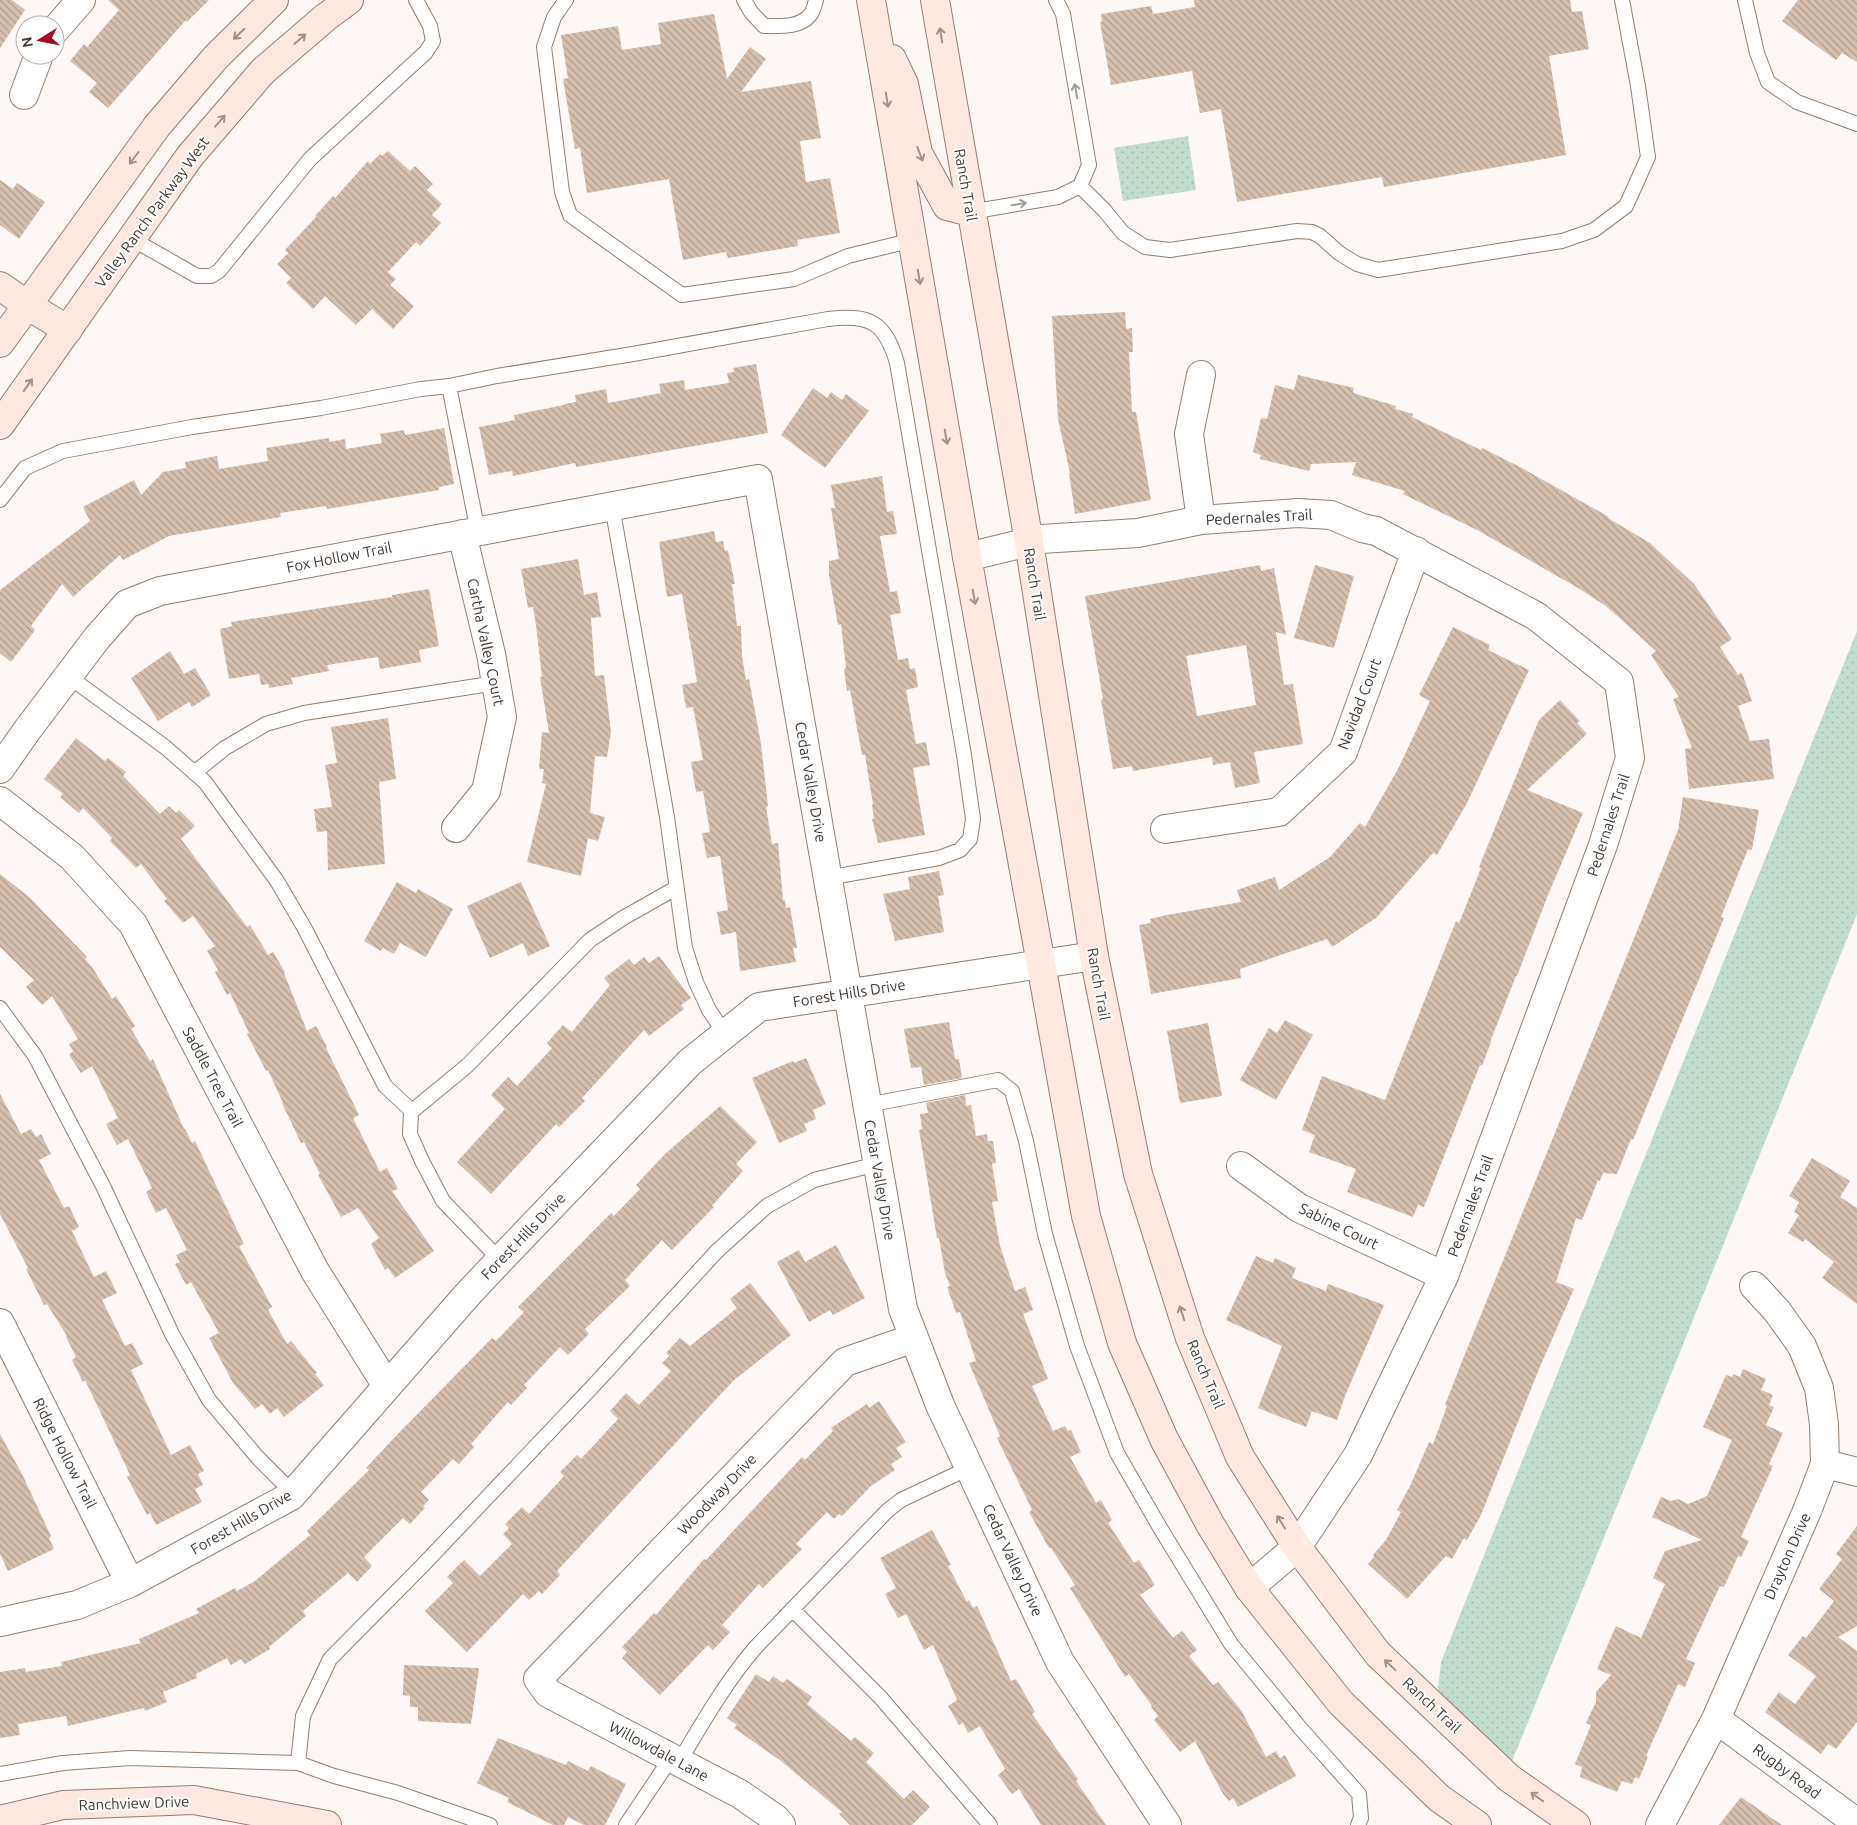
<svg xmlns="http://www.w3.org/2000/svg" width="1857" height="1825" viewBox="0 0 1857 1825" font-family="Ubuntu,sans-serif">
<style>
.green{fill:url(#green-dots)}
.building{fill:url(#building-back-hatch);fill-rule:evenodd}
.lines{fill:none;stroke-linecap:round;stroke-linejoin:round}
.lane-casing{stroke:#937e6d;stroke-width:16}
.street-casing{stroke:#937e6d;stroke-width:30}
.secondary-casing{stroke:#937e6d;stroke-width:30}
.lane{stroke:#fff;stroke-width:14}
.street{stroke:#fff;stroke-width:28}
.secondary{stroke:#fee8df;stroke-width:28}
.oneway{stroke:#a09088}
.oneway2{stroke:#a09c98}
.labels{text-anchor:middle;dominant-baseline:central;stroke-width:4;stroke-linejoin:round;paint-order:stroke}
.street-label{font-size:15px;fill:#413831;stroke:#fff}
</style>
<defs>
<pattern id="green-dots" width="8" height="8" patternUnits="userSpaceOnUse" patternTransform="scale(1.25)"><rect width="8" height="8" fill="#c1ddcd"/><path d="M2 2h.1M6 6h.1" fill="none" stroke="#a7beb0" stroke-width="1.8" stroke-linecap="round"/></pattern>
<pattern id="building-back-hatch" width="6" height="6" patternUnits="userSpaceOnUse" patternTransform="scale(1.25)"><rect width="6" height="6" fill="#d7c0ae"/><path d="M-1 5l2 2M0 0l6 6M5-1l2 2" fill="none" stroke="#b09d8e"/></pattern>
</defs>
<rect width="100%" height="100%" fill="#fdf8f5"/>
<path class="green" d="M1188,136L1196,190L1123,201L1114,148Z
M1857,631V914L1657,1409L1512,1761L1437,1697L1441,1662Z"/>
<path class="building" d="M0,0H12L25,10L0,48Z
M108,0H209L187,22L186,20L108,108L89,92L97,83L70,61L84,44L87,47L119,10Z
M1194,0H1570L1572,12L1582,11L1589,49L1549,56L1566,155L1384,187L1382,177L1237,202L1221,109L1200,113L1192,71L1111,85L1100,22H1102L1101,14L1151,6L1153,14L1195,7Z
M1798,0H1857V62L1842,53L1836,60L1782,21Z
M714,14L727,79L750,47L766,59L741,92L811,81L821,138L800,141L806,182L830,178L840,233L797,240L798,246L728,258L726,252L683,260L669,179L587,193L580,148L575,149L563,79L568,78L561,35L618,26L622,50L661,44L658,23Z
M388,151L410,171L415,166L433,184L427,190L442,204L432,215L441,223L420,246L416,242L388,272L396,279L390,285L414,306L393,329L372,309L356,325L325,296L313,309L286,283L291,278L277,264L288,253L285,250L316,217L315,216L333,196L335,198L368,161L370,164L380,154L382,156Z
M0,180L13,189L17,183L45,202L19,239L0,225Z
M1125,312L1126,329L1132,328L1133,352H1129L1132,412H1136L1151,500L1075,514L1069,473H1070L1058,419L1052,316Z
M756,364L768,433L576,467L575,463L513,476L512,471L489,475L479,427L515,420L514,415L564,405V404L576,402L575,395L606,389L608,403L661,393L659,384L684,380L685,390L729,383L727,373L734,372L733,368Z
M1298,375L1354,388L1353,393L1396,406L1395,409L1413,414L1412,417L1481,450L1482,448L1520,467L1609,517L1608,518L1650,543L1694,584L1732,639L1720,647L1738,675L1742,673L1752,701L1738,706L1750,741L1769,739L1774,779L1689,789L1685,749L1692,748L1673,699L1679,697L1651,655L1656,651L1606,606L1578,588L1479,531L1403,494L1405,491L1352,475L1356,462L1311,464L1309,471L1260,459L1261,455L1253,452L1261,418L1267,419L1275,385L1294,390Z
M813,388L827,398L831,392L842,400L846,394L869,411L825,468L781,435Z
M444,428L454,484L439,487V490L327,509L326,506L280,513L281,517L169,536L123,560L120,555L73,597L62,584L31,626L35,630L11,662L0,653V590L90,521L83,507L134,480L141,495L163,472L186,468L185,462L217,456L219,469L268,461L266,448L329,438V442L345,439L346,449L382,443L380,434L404,430L405,435Z
M882,476L887,512L893,511L897,534L880,536L890,592L897,591L901,613L890,615L898,660L908,658L910,669L915,668L918,687L906,690L916,744L926,742L930,765L913,768L925,835L878,843L872,819L874,818L872,805L873,804L865,755H862L850,690L847,691L844,669L846,668L841,624L838,625L829,575V561L839,559L831,508H835L831,485Z
M714,531L716,542L723,541L725,551L728,550L735,584H732L737,626H741L742,656L746,680L749,679L761,744L768,806L766,807L772,844L778,843L783,900H785L786,908L790,907L797,948H793L796,962L740,971L736,932L721,935L717,912L728,910L720,856L707,858L702,833L710,832L703,791L696,792L691,762L703,760L693,707L686,708L682,685L697,682L682,594L667,597L659,542Z
M578,559L584,595L597,592L601,617L591,618L595,676L604,675L611,732L607,757L595,756L590,813L605,817L598,841L588,838L581,876L527,862L546,784L542,783L544,769H539L542,732L549,733L540,677H542L536,625L533,607L528,608L521,569Z
M1260,565L1261,571L1274,568L1286,635L1276,632L1284,685L1293,684L1303,744L1254,752L1260,783L1235,788L1230,762L1213,765L1212,757L1133,771L1132,766L1113,769L1101,700L1103,699L1085,596ZM1246,645L1256,705L1197,716L1186,656Z
M1315,565L1354,576L1334,648L1294,638Z
M429,589L439,646L419,650L421,662L380,669L378,657L327,665L329,671L291,678L293,684L269,688L268,684L261,685L259,674L229,679L220,629L232,626L231,622L392,597V595Z
M1453,627L1490,645L1488,650L1529,670L1467,803L1437,855L1433,853L1376,918L1332,947L1327,939L1240,969L1241,978L1151,994L1139,925L1151,923L1150,919L1167,915L1241,902L1237,890L1275,877L1279,890L1330,857L1360,823L1365,827L1399,767L1430,701L1419,695Z
M170,651L184,674L195,668L211,695L192,707L189,702L158,721L131,678Z
M1560,700L1580,721L1577,723L1587,734L1527,790L1583,813L1548,895L1517,976H1516L1490,1042H1491L1482,1066L1480,1065L1424,1207L1418,1205L1413,1217L1347,1192L1356,1169L1309,1152L1315,1135L1302,1130L1322,1076L1385,1100L1456,921L1459,923L1481,868L1479,867L1539,720Z
M388,718L396,779L379,782L385,864L328,870L327,831L317,832L314,809L332,807L325,765L337,763L331,727Z
M76,738L105,761L108,758L126,772L123,776L160,814L169,806L176,813L179,810L195,826L181,839L247,927L250,925L268,955L273,952L285,972L284,973L307,1031L316,1026L327,1047L326,1048L359,1115L353,1118L380,1172L387,1168L398,1189L392,1191L434,1251L395,1278L388,1268L385,1270L371,1244L379,1238L358,1208L341,1217L318,1175L320,1174L304,1142L301,1143L282,1103H283L268,1070L266,1071L247,1034L249,1033L230,993L227,995L215,972L218,970L207,951L215,946L193,916L183,923L164,901L167,899L141,864L136,868L110,841L112,838L83,808L79,813L60,797L63,794L44,779Z
M1683,797L1759,810L1752,850L1748,849L1721,917L1724,918L1633,1140L1631,1139L1617,1174L1603,1173L1600,1181L1598,1180L1582,1220L1576,1218L1556,1282L1574,1289L1539,1369L1481,1515L1467,1540L1464,1538L1452,1559L1446,1556L1407,1599L1368,1564L1374,1557L1373,1555L1386,1540L1401,1512L1397,1510L1411,1484L1429,1442L1433,1444L1447,1406L1445,1405L1463,1359L1678,830Z
M939,871L944,895L938,896L944,932L895,941L883,894L910,889L908,877Z
M0,874L29,897L87,957L85,959L92,967L112,999L116,996L135,1026L131,1029L150,1061L153,1059L184,1129H185L192,1143L195,1141L230,1215L244,1244L239,1246L272,1307L268,1310L287,1344L291,1341L317,1373L315,1374L324,1385L284,1417L277,1408L270,1414L262,1404L255,1409L233,1383L209,1338L219,1333L191,1282L186,1285L175,1264L180,1262L176,1255L187,1250L166,1208L156,1213L146,1192L152,1188L128,1139L117,1145L106,1124L118,1118L92,1066L81,1073L69,1055L73,1051L69,1044L78,1039L52,996L42,1005L26,987L34,980L0,947Z
M397,882L416,893L418,889L453,909L426,957L400,943L394,954L383,948L381,951L364,941Z
M521,882L550,946L528,956L523,943L490,958L467,906Z
M659,956L691,998L681,1005L684,1009L649,1036L644,1030L582,1098L585,1101L559,1127L556,1124L491,1194L457,1162L505,1109L491,1095L508,1077L517,1086L552,1048L547,1043L563,1025L572,1032L610,985L604,978L629,959L634,965L644,957L649,963Z
M1285,1020L1313,1035L1276,1100L1240,1080L1269,1028L1277,1033Z
M949,1022L955,1059H959L962,1078L924,1085L921,1067L911,1068L904,1029Z
M1208,1023L1222,1096L1180,1103L1167,1031Z
M806,1058L826,1104L813,1110L816,1119L804,1124L807,1131L779,1143L752,1078L793,1061L794,1063Z
M0,1094L21,1134L31,1129L36,1137L41,1134L51,1154L39,1160L64,1208L69,1206L79,1227L72,1231L94,1277L106,1271L117,1293L102,1300L125,1346L132,1343L143,1364L131,1370L171,1455L190,1445L204,1471L198,1474L203,1485L195,1489L202,1502L156,1525L150,1513L147,1515L127,1477L130,1475L105,1422L85,1380L83,1382L72,1360L76,1357L66,1337L67,1336L47,1304L44,1305L26,1269L28,1268L0,1214Z
M965,1095L966,1106L971,1105L976,1136L987,1134L988,1141H993L996,1163L992,1164L998,1201L992,1202L1000,1246L1015,1291L1025,1287L1033,1310L1023,1314L1048,1379L1032,1386L1053,1431L1065,1426L1068,1431L1071,1430L1081,1452L1070,1457L1096,1503L1101,1500L1112,1520L1108,1523L1134,1563L1139,1560L1155,1585L1140,1595L1173,1638L1182,1631L1197,1650L1189,1656L1213,1685L1218,1682L1241,1710L1266,1757L1276,1751L1280,1758L1285,1755L1296,1776L1238,1807L1233,1798L1229,1801L1223,1794L1195,1741L1180,1752L1154,1720L1158,1716L1151,1707L1152,1706L1129,1674L1125,1677L1070,1588L1075,1585L1051,1548H1049L1029,1512L1032,1510L997,1438L1000,1436L969,1363L976,1361L960,1312L956,1313L947,1287L950,1286L945,1273L939,1238H937L919,1130L922,1129L920,1114L928,1113L926,1103Z
M720,1106L757,1142L736,1164L743,1171L712,1206L714,1207L672,1250L662,1240L625,1280L630,1286L585,1329L589,1334L568,1355L560,1347L524,1385L527,1388L511,1405L508,1402L471,1444L474,1447L459,1464L453,1459L421,1492L429,1500L423,1506L425,1508L410,1524L403,1518L364,1557L372,1566L357,1582L348,1573L303,1611L306,1616L269,1647L270,1649L245,1664L241,1659L231,1665L227,1658L196,1674L197,1678L163,1692L167,1702L145,1711L144,1708L68,1726L66,1716L18,1724L20,1735L0,1738V1672L25,1668L26,1672L62,1666L61,1662L141,1643L139,1639L199,1613L196,1609L235,1588L237,1591L255,1581L310,1535L307,1531L369,1470L366,1468L392,1440L492,1338L496,1341L524,1312L518,1307L611,1213L614,1216L640,1189L636,1185L665,1154Z
M1812,1158L1850,1181L1840,1197L1857,1208V1304L1822,1278L1834,1262L1805,1239L1803,1242L1788,1233L1799,1215L1794,1212L1799,1202L1789,1196Z
M836,1245L865,1298L833,1315L830,1310L809,1322L777,1262L799,1250L805,1262Z
M1256,1256L1273,1263L1275,1258L1296,1268L1292,1278L1326,1291L1328,1284L1384,1305L1345,1396L1337,1420L1312,1411L1306,1427L1258,1408L1282,1346L1226,1320Z
M750,1283L791,1335L733,1381L557,1571L560,1575L542,1594L539,1591L529,1600L523,1594L467,1652L425,1611L453,1583L447,1577L464,1560L480,1576L512,1544L503,1534L509,1528L505,1524L522,1507L529,1514L564,1476L560,1472L577,1455L581,1459L618,1419L610,1411L626,1393L639,1405L671,1371L662,1363L669,1356L666,1353L680,1338L690,1346L737,1308L730,1299Z
M1743,1369L1766,1379L1761,1390L1773,1395L1769,1405L1774,1407L1766,1425L1783,1433L1769,1464L1773,1466L1741,1537L1749,1541L1741,1557L1738,1556L1724,1587L1720,1586L1686,1659L1695,1663L1685,1687L1678,1684L1646,1756L1648,1757L1639,1779L1635,1777L1632,1784L1622,1781L1617,1792L1580,1777L1582,1767L1575,1764L1591,1725L1586,1723L1596,1702V1692L1611,1675L1597,1669L1616,1626L1641,1638L1665,1584L1653,1578L1665,1551L1702,1540L1652,1517L1661,1497L1671,1501L1678,1499L1688,1504L1707,1496L1732,1440L1703,1427L1726,1375L1732,1377L1733,1374L1740,1377Z
M879,1401L906,1442L896,1448L902,1457L891,1464L895,1470L871,1486L842,1516L839,1514L834,1519L827,1512L796,1544L802,1549L763,1588L759,1584L722,1625L730,1632L713,1650L708,1645L660,1695L622,1658L627,1652L622,1647L654,1613L656,1615L704,1559L706,1560L802,1457L805,1460L833,1431L831,1428L867,1404L869,1408Z
M0,1434L22,1474L51,1536L49,1538L54,1549L8,1571L0,1554Z
M1857,1526V1626L1838,1637L1857,1651V1722L1836,1749L1828,1744L1821,1754L1765,1712L1779,1692L1795,1704L1816,1676L1788,1655L1803,1636L1806,1638L1834,1601L1819,1589L1842,1559L1836,1554Z
M932,1530L951,1565L948,1566L967,1602L969,1600L973,1608L977,1606L1011,1681L1016,1679L1035,1712L1032,1714L1078,1779L1076,1781L1106,1825H1041L1019,1789L1012,1794L998,1775L1005,1769L980,1726L968,1733L963,1723L959,1725L948,1706L957,1700L933,1645L924,1650L906,1614L898,1618L885,1594L896,1588L880,1558Z
M404,1665L479,1668L471,1724L418,1721V1707H410V1696L403,1695Z
M756,1674L769,1682L773,1676L783,1683L787,1679L812,1697L807,1704L851,1741L855,1737L874,1753L866,1762L904,1799L913,1790L930,1807L912,1825H850L839,1814L842,1812L781,1761L734,1728L737,1725L727,1718Z
M498,1738L566,1765L568,1761L588,1771L591,1766L626,1784L605,1825H584L568,1817L564,1825H553L507,1802L509,1798L477,1783Z
M1741,1797L1782,1825H1719Z"/>
<g class="lines">
<defs>
<path id="lane" d="M566,0L554,17L544,47L562,192L570,215L682,295L794,279L848,256L913,240
M744,0L751,12L764,26C779,26 800,28 810,15C813,12 815,4 816,0
M1745,0L1757,53L1768,82L1797,102L1857,124
M1080,186L1105,211L1123,233L1145,247L1170,250L1297,231L1312,232L1320,236L1339,253L1357,264L1378,270L1562,241L1594,230L1626,206L1648,157L1638,86L1622,0
M970,212L1058,197L1080,186L1089,165L1063,14L1056,0
M132,239L197,276H211L219,271L310,159L426,52L433,41L430,26L416,0
M449,386L497,376L633,354L828,319C870,314 885,322 897,363L964,755L973,819L970,839L960,850L939,858L827,878
M0,500L25,468L63,451L192,427L321,408L421,389L449,386L478,532
M612,506L667,817L685,948L696,982L709,1010L725,1034
M68,676L165,747L205,782L277,881L305,929L385,1086L412,1111
M194,773L225,748L266,724L304,713L496,683
M0,1008L35,1056L103,1186L172,1334L209,1400L258,1458L293,1493
M867,1105L998,1080L1012,1091L1026,1141L1045,1234L1077,1346L1117,1453L1159,1526L1231,1644L1301,1729L1359,1794L1361,1818L1358,1825
M500,1260L443,1201L422,1161L410,1134L411,1112L468,1065L590,940L623,918L676,888
M792,1609L880,1697L990,1825
M679,1762C703,1722 725,1683 755,1648L887,1511L901,1500L969,1468
M298,1763L334,1776L398,1793L490,1825
M0,1774L63,1763L130,1758L298,1763L303,1716L330,1659L423,1565L594,1385L717,1251L767,1206L814,1180L877,1164
M626,1825L671,1758"/>
<path id="street" d="M55,30L81,0
M24,95L39,55
M1201,520L1189,434L1201,375
M967,557L1041,539L1138,533L1201,520L1298,513L1331,515L1362,528L1376,531L1536,616L1619,682L1630,758L1603,845L1444,1276L1358,1455L1297,1547L1249,1588
M0,769L28,729L97,638L127,604L160,591L758,479L903,1309L940,1405L1060,1662L1167,1825
M0,801L72,857L133,924L315,1271L387,1386
M456,828L486,791L502,717L491,654L462,534
M1165,829L1279,812L1343,752L1416,551
M1241,1166L1299,1208L1444,1276
M0,1323L130,1583
M1825,1464L1857,1472
M0,1622L77,1605L130,1583L291,1496L468,1294L500,1260L690,1062L759,1007L1094,956
M1716,1719L1857,1823
M781,1825L776,1819L740,1794L548,1693L538,1679L845,1362L914,1338
M1660,1825L1716,1719L1807,1511L1825,1464L1824,1424L1819,1388L1802,1346L1777,1311L1754,1286"/>
<path id="secondary" d="M871,0L967,557L1041,964L1086,1216L1122,1343L1164,1439L1210,1524L1249,1588L1341,1703L1439,1798L1477,1825
M935,0L1029,542L1094,956L1138,1174L1190,1338L1240,1457L1297,1547L1378,1654L1509,1778L1576,1825
M892,59L904,84L918,153L947,206L970,212
M0,286L27,305L68,330
M0,343L157,126L216,57L274,0
M0,425L190,156L263,71L326,17L349,0
M0,1820L63,1805L194,1800L327,1825"/>
</defs>
<use href="#lane" class="lane-casing"/>
<use href="#street" class="street-casing"/>
<use href="#secondary" class="secondary-casing"/>
<use href="#lane" class="lane"/>
<use href="#street" class="street"/>
<use href="#secondary" class="secondary"/>
</g>
<defs><path id="oneway-shaft" d="M-6 0H5M1.5-3L5.5 0L1.5 3" fill="none" stroke-width="1.6" stroke-linecap="round" stroke-linejoin="round" transform="scale(1.25)"/></defs>
<g class="oneway">
<use href="#oneway-shaft" transform="translate(239 34) rotate(136)"/>
<use href="#oneway-shaft" transform="translate(941 35) rotate(-99)"/>
<use href="#oneway-shaft" transform="translate(300 39) rotate(-41)"/>
<use href="#oneway-shaft" transform="translate(887 100) rotate(81)"/>
<use href="#oneway-shaft" transform="translate(220 121) rotate(-49)"/>
<use href="#oneway-shaft" transform="translate(920 154) rotate(69)"/>
<use href="#oneway-shaft" transform="translate(134 158) rotate(127)"/>
<use href="#oneway-shaft" transform="translate(919 277) rotate(80)"/>
<use href="#oneway-shaft" transform="translate(28 385) rotate(-55)"/>
<use href="#oneway-shaft" transform="translate(946 437) rotate(80)"/>
<use href="#oneway-shaft" transform="translate(974 597) rotate(80)"/>
<use href="#oneway-shaft" transform="translate(1182 1313) rotate(-108)"/>
<use href="#oneway-shaft" transform="translate(1281 1522) rotate(-122)"/>
<use href="#oneway-shaft" transform="translate(1390 1665) rotate(-137)"/>
<use href="#oneway-shaft" transform="translate(1537 1797) rotate(-145)"/>
</g>
<g class="oneway2">
<use href="#oneway-shaft" transform="translate(1076 91) rotate(-100)"/>
<use href="#oneway-shaft" transform="translate(1019 204) rotate(-9)"/>
</g>
<g class="labels">
<g class="street-label">
<text transform="translate(966 185) rotate(80)">Ranch Trail</text>
<text transform="translate(152 212) rotate(-54)">Valley Ranch Parkway West</text>
<text transform="translate(1259 517) rotate(-3)">Pedernales Trail</text>
<text transform="translate(339 557) rotate(-11)">Fox Hollow Trail</text>
<text transform="translate(1035 584) rotate(81)">Ranch Trail</text>
<text transform="translate(486 642) rotate(78)">Cartha Valley Court</text>
<text transform="translate(1359 704) rotate(-69)">Navidad Court</text>
<text transform="translate(811 782) rotate(80)">Cedar Valley Drive</text>
<text transform="translate(1608 825) rotate(-72)">Pedernales Trail</text>
<text transform="translate(1099 984) rotate(80)">Ranch Trail</text>
<text transform="translate(849 993) rotate(-9)">Forest Hills Drive</text>
<text transform="translate(213 1077) rotate(62)">Saddle Tree Trail</text>
<text transform="translate(880 1180) rotate(80)">Cedar Valley Drive</text>
<text transform="translate(1470 1206) rotate(-70)">Pedernales Trail</text>
<text transform="translate(1339 1226) rotate(26)">Sabine Court</text>
<text transform="translate(523 1236) rotate(-46)">Forest Hills Drive</text>
<text transform="translate(1206 1374) rotate(67)">Ranch Trail</text>
<text transform="translate(65 1453) rotate(63)">Ridge Hollow Trail</text>
<text transform="translate(717 1494) rotate(-46)">Woodway Drive</text>
<text transform="translate(241 1522) rotate(-30)">Forest Hills Drive</text>
<text transform="translate(1787 1556) rotate(-66)">Drayton Drive</text>
<text transform="translate(1013 1560) rotate(65)">Cedar Valley Drive</text>
<text transform="translate(1432 1705) rotate(43)">Ranch Trail</text>
<text transform="translate(659 1751) rotate(28)">Willowdale Lane</text>
<text transform="translate(1787 1771) rotate(37)">Rugby Road</text>
<text transform="translate(134 1803) rotate(-2)">Ranchview Drive</text>
</g>
</g>
<g transform="translate(40 40) rotate(260)"><circle r="24" fill="#ffffff" stroke="#b3afad"/>
<path d="M0-4L9 19L0 12L-9 19Z" fill="#a50a23"/>
<text y="-8" font-size="14" font-weight="bold" text-anchor="middle" fill="#413831">N</text>
</g>
</svg>
